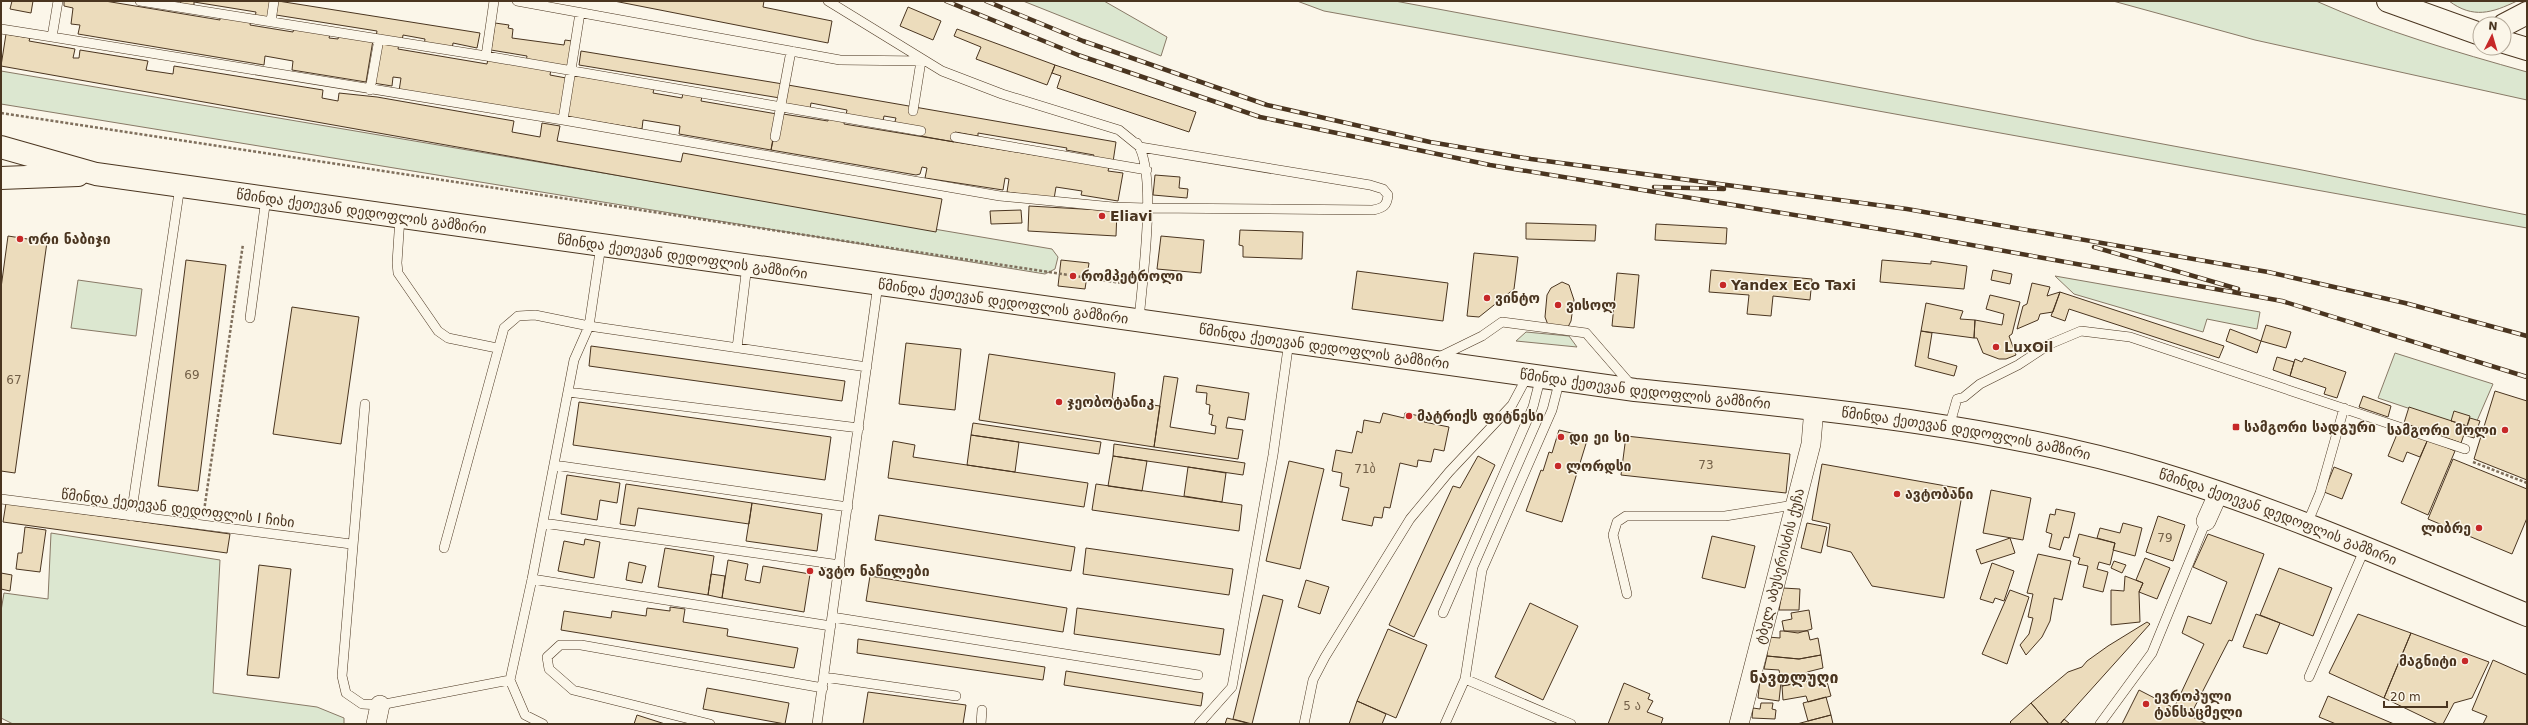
<svg xmlns="http://www.w3.org/2000/svg" width="2528" height="725" viewBox="0 0 2528 725" font-family="'DejaVu Sans','Noto Sans Georgian',sans-serif">
<style>
.green{fill:#dce7d0;stroke:#887966}
.building{fill:#ecdcbc;stroke:#4a3520}
.lines{fill:none;stroke-linecap:round;stroke-linejoin:round}
.service-casing{stroke:#4a3520;stroke-width:10}
.minor-casing{stroke:#4a3520;stroke-width:20}
.tertiary-casing{stroke:#4a3520;stroke-width:24}
.primary-casing{stroke:#4a3520;stroke-width:24}
.path{stroke:#7f6f5c;stroke-width:2.5;stroke-dasharray:3 2;stroke-linecap:butt}
.service{stroke:#fbf6e9;stroke-width:9}
.minor{stroke:#fbf6e9;stroke-width:19}
.tertiary{stroke:#fbf6e9;stroke-width:22}
.primary{stroke:#fbf6e9;stroke-width:22}
.rail-casing{stroke:#4a3520;stroke-width:4.5}
.rail{stroke:#fbf6e9;stroke-width:3;stroke-dasharray:9;stroke-linecap:butt}
.poi-dot{fill:#c62828;stroke:#fbf6e9;stroke-width:1.5}
.labels{text-anchor:middle;dominant-baseline:central;stroke-width:3;stroke-linejoin:round;paint-order:stroke}
.number-label{font-size:12px;fill:#725f47}
.street-label{font-size:14px;fill:#4a3520;stroke:#fbf6e9}
.poi-label{font-size:14px;font-weight:bold;fill:#4a3520;stroke:#fbf6e9;text-anchor:start}
.quarter-label{font-size:16px;font-weight:bold;fill:#4a3520;stroke:#fbf6e9}
</style>
<rect width="100%" height="100%" fill="#fbf6e9"/>
<path class="green" d="M1023,1H1104L1167,37L1161,56Z
M1297,1H1395L2297,169L2527,215V228L1324,11Z
M2113,1H2316C2383,31 2456,52 2527,72V100L2255,40Z
M2449,1H2517C2492,13 2473,19 2449,1Z
M1,71L1052,249L1058,257L1055,269L1045,274L1,104Z
M2055,276L2260,312L2257,329L2207,319L2203,332L2074,294Z
M78,280L142,289L136,336L71,328Z
M1526,332L1569,336L1577,347L1516,341Z
M2395,353L2493,384L2473,430L2378,398Z
M51,533L220,560L213,693L317,707L344,718V724H13L1,718V611L4,593L48,599Z"/>
<path class="building" d="M12,1H33L31,13L10,9Z
M64,1H105L220,20V15L251,20L250,25L293,32L294,28L330,34L329,38L338,39L339,35L373,40L366,82L292,70L293,61L265,56L264,65L78,34L80,25L71,24L73,8L64,6Z
M181,1H271L268,19L255,17L256,12L194,2V8L180,5Z
M278,1L480,33L477,48L453,43L452,50L424,45L425,39L403,35L402,41L376,37L377,31L276,15Z
M614,1H764L763,7L832,21L828,43Z
M908,7L941,21L933,40L900,26Z
M495,23L509,25L508,28L513,29L512,38L564,45L565,40L572,41L569,69L526,62L527,56L491,50Z
M957,29L1055,65L1047,85L976,59L981,47L954,36Z
M6,34L30,38L29,41L75,49L73,58H79L80,50L148,61L146,70L173,74L174,66L323,90L322,98L338,101L339,93L377,97L514,121L512,132L540,137L542,123L560,126L557,141L681,162L683,153L942,199L936,232L1,66Z
M382,41L399,43L398,49L487,64L488,59L551,69L550,75L566,78L560,116L399,91L401,78L393,77L392,86L373,83Z
M581,51L783,84L780,98L579,65Z
M1055,65L1196,112L1189,132L1057,88L1061,76L1052,73Z
M573,75L654,89L653,93L682,98L683,93L702,96L701,101L777,114L771,150L679,134L680,126L643,120L642,129L567,117Z
M788,85L1116,142L1113,162L1093,158L1094,155L1066,150L1067,148L978,133V136L955,132L954,142L921,136L922,129L894,125L896,118L884,116L883,121L846,115L847,110L811,103L810,109L785,104Z
M783,114L828,121L829,116L845,118L844,124L1109,167L1108,171L1123,173L1118,201L1081,195L1082,191L1056,187L1054,199L1007,192L1009,179L1005,178L1003,190L925,178L927,168L922,167L920,174L916,175L771,150L774,136Z
M1155,175L1180,177L1179,188L1188,189L1187,198L1153,195Z
M1029,206L1117,211L1116,236L1028,231Z
M1021,210L1022,223L991,224L990,211Z
M1526,223L1596,225L1595,241L1526,239Z
M1656,224L1727,228L1726,244L1655,240Z
M1240,230L1303,232L1302,259L1243,257V246L1239,245Z
M8,236L47,242L15,473L1,471V288Z
M1161,236L1204,240L1201,273L1157,269Z
M1474,253L1518,257L1514,289L1479,317L1467,316Z
M186,260L226,265L198,491L158,486Z
M1061,260L1089,263L1085,289L1058,286Z
M1882,260L1931,264V261L1967,266L1964,289L1880,282Z
M1711,270L1812,279L1810,300L1773,296L1771,316L1747,314L1749,295L1709,292Z
M1993,270L2012,274L2010,284L1991,280Z
M1357,271L1448,283L1443,321L1352,309Z
M1617,273L1639,275L1634,328L1612,326Z
M1562,282L1569,285L1574,300L1571,321L1568,327L1548,325L1545,317L1547,295L1551,288Z
M2032,283L2050,287L2047,296L2060,292L2053,312L2040,314L2038,320L2017,329L2023,306L2027,304Z
M2060,292L2224,346L2219,358L2069,309L2065,321L2051,316Z
M1990,295L2020,302L2012,334L2009,336L2016,355L2006,359H1999L1983,353L1977,338H1974L1975,320L2002,325L2004,314L1986,309Z
M1926,303L1963,311L1960,319L1975,320L1974,338L1921,331Z
M292,307L359,317L341,444L273,434Z
M2266,325L2291,332L2286,348L2261,341Z
M2230,329L2261,341L2257,353L2226,341Z
M1921,331L1932,333L1928,358L1957,366L1954,376L1915,366Z
M906,343L961,349L955,410L899,404Z
M591,346L845,381L842,401L589,366Z
M989,354L1115,373L1112,399L1160,406L1154,447L979,420Z
M2277,357L2294,362L2290,376L2273,370Z
M2304,358L2346,372L2337,398L2324,394L2326,388L2290,376L2295,359L2302,362Z
M1164,376L1178,378L1170,427L1215,434L1216,426L1211,425L1213,415L1209,414L1210,405L1206,404L1207,393L1196,392L1197,385L1249,393L1245,420L1228,417L1226,428L1243,430L1238,459L1154,447Z
M2495,391L2527,401V480L2474,459Z
M2363,396L2391,406L2388,417L2359,407Z
M579,402L831,437L825,480L573,445Z
M2409,407L2467,426L2461,443L2404,423Z
M2454,411L2470,416L2467,426L2451,421Z
M1383,413L1404,418L1405,413L1425,417L1424,422L1449,427L1444,451L1434,449L1431,462L1418,460L1417,467L1400,463L1390,508L1384,507L1382,518L1374,517L1372,526L1342,520L1349,488L1340,486L1342,473L1332,471L1336,450L1352,453L1357,431L1362,433L1364,420L1380,423Z
M2470,418L2480,421L2474,438L2464,435Z
M973,423L1101,442L1099,454L971,435Z
M2400,427L2428,439L2420,457L2407,452L2403,462L2388,456Z
M1559,430L1588,437L1562,522L1526,511L1541,470L1543,471L1549,452L1552,453Z
M971,435L1019,442L1015,472L967,465Z
M1626,436L1790,454L1786,493L1621,475Z
M2428,439L2455,451L2428,515L2401,503Z
M893,441L915,445L913,457L1088,483L1084,507L888,478Z
M1114,444L1245,463L1243,475L1113,456Z
M1113,456L1147,461L1142,491L1108,486Z
M1478,456L1495,465L1414,637L1389,625L1453,486L1460,488Z
M2453,459L2527,489V518L2512,554L2428,519Z
M1289,461L1324,469L1300,569L1266,561Z
M1822,464L1963,489L1944,598L1872,586L1851,552L1827,546L1830,524L1812,520Z
M1188,467L1226,473L1222,502L1184,496Z
M2334,467L2352,474L2342,499L2324,492Z
M567,475L620,483L617,503L600,500L597,520L561,514Z
M626,484L752,503L749,524L638,508L635,526L620,524Z
M1096,484L1242,505L1239,531L1092,510Z
M1991,490L2031,498L2023,540L1983,533Z
M6,503L230,534L227,553L3,522Z
M752,503L822,514L817,551L746,541Z
M2056,509L2075,513L2069,538L2064,537L2060,550L2049,547L2052,534L2046,532L2050,514L2055,515Z
M879,515L1075,547L1071,571L875,540Z
M2158,516L2185,525L2173,561L2146,552Z
M1807,523L1827,527L1821,553L1801,548Z
M2123,523L2142,528L2135,556L2113,550L2115,543L2097,538L2100,528L2120,533Z
M25,527L46,530L40,572L16,569L18,553H22Z
M2079,534L2115,543L2110,565L2099,562L2097,569L2108,572L2103,592L2083,587L2088,566L2078,564L2080,558L2073,556Z
M2208,534L2264,554L2232,641L2229,640L2190,716L2174,708L2204,644L2182,633L2188,616L2211,624L2227,582L2193,567Z
M1712,536L1755,546L1745,588L1702,578Z
M2010,538L2015,553L1981,564L1976,550Z
M585,539L600,542L594,578L558,571L564,541L584,545Z
M665,548L714,556L708,595L658,587Z
M1086,548L1233,569L1229,595L1083,574Z
M2038,554L2071,561L2062,600L2054,598L2050,621L2042,637L2026,655L2020,645L2029,634L2033,618L2028,617L2033,594L2027,593Z
M2145,558L2170,568L2157,599L2139,592L2143,583L2136,580Z
M728,560L748,564L745,580L760,583L763,566L810,574L804,612L722,598Z
M2114,561L2126,565L2122,573L2111,568Z
M629,562L646,566L642,583L626,580Z
M1992,563L2014,571L2004,601L1995,598L1993,603L1980,599Z
M259,565L291,569L279,678L247,675Z
M2279,568L2332,588L2313,636L2260,615Z
M1,573L12,575L10,591L1,589Z
M711,574L725,576L722,598L708,595Z
M870,576L1067,608L1063,632L866,601Z
M2125,576L2143,583L2139,592L2140,622L2111,625V590L2124,591Z
M1306,580L1329,587L1320,614L1298,607Z
M1783,588L1800,589L1799,610H1779Z
M2010,590L2029,597L2007,664L1982,654Z
M1263,595L1283,600L1252,724L1233,719Z
M1530,603L1578,626L1543,700L1495,677Z
M670,607L685,609L683,622L728,629L727,636L798,648L794,668L561,630L564,611L611,618L612,611L646,616L647,608L670,611Z
M1077,608L1224,629L1220,655L1074,634Z
M1809,610L1812,629L1798,633L1784,631L1782,621L1792,619L1791,613Z
M2256,614L2280,623L2267,654L2243,647Z
M2358,614L2411,633L2384,698L2329,673Z
M2147,622L2150,624L2060,724H2049L2031,703L2068,672L2082,667L2087,661L2108,646Z
M1388,629L1427,645L1396,718L1357,701Z
M1780,631H1808L1810,640L1818,638L1821,655L1799,659L1767,656L1768,637L1780,638Z
M2411,633L2489,662L2472,698L2454,703L2443,724H2438L2384,698Z
M858,639L1045,667L1043,680L857,653Z
M1821,655L1823,668L1807,672L1809,681L1782,686L1779,670L1764,669L1767,656L1799,659Z
M2493,660L2527,675V724H2483L2487,716L2472,710Z
M1066,671L1203,693L1201,706L1064,685Z
M1825,675L1831,696L1808,702L1806,696L1783,700L1782,686L1809,681V679Z
M1760,679L1781,682L1779,701L1758,698Z
M1624,683L1650,694L1648,699L1653,701L1647,712L1663,718L1661,724H1608Z
M707,688L789,703L785,724L703,709Z
M2139,690L2174,708L2207,724H2122Z
M868,692L966,705L963,724H863Z
M2328,696L2394,724H2336L2319,717Z
M1826,697L1831,715L1808,721L1803,703Z
M1357,701L1386,714L1382,724H1349Z
M1761,703H1773L1772,709L1776,710L1775,719L1752,718L1753,708L1760,709Z
M2031,703L2049,724H2012L2010,722Z
M637,715L665,724H634Z
M1831,715L1833,724H1797L1808,721Z
M1227,718L1247,723V724H1225Z
M2064,719L2070,724H2060Z"/>
<g class="lines">
<defs>
<path id="service" d="M58,1L52,37L563,120L1000,196L1113,207L1147,208L1373,210C1383,208 1387,206 1388,195L1383,189L1370,185L1140,147L1119,130L1002,94L942,71L828,1
M140,1L486,56L921,131
M517,1L840,60L924,61
M271,21L274,1
M1,29L52,37
M486,56L494,1
M370,90L379,39
M913,111L921,61
M563,120L580,13
M775,137L791,51
M955,137L1147,170
M1137,143C1158,173 1142,281 1139,320
M400,217L397,263L398,273L438,331L448,338L497,348
M250,318L266,198
M737,348L747,265
M1437,358L1482,336L1502,322L1586,333L1632,386
M568,392L859,428
M365,404L342,676L346,693L362,704L380,705L510,680L525,715L543,724
M1949,427L1957,399L1964,397L1980,384L2018,365L2050,344L2081,331L2130,337L2465,449
M554,465L848,507
M1,499L351,544
M131,516L180,186
M543,523L840,565
M2307,524L2320,493L2344,408
M444,548L504,328L518,316L535,315L589,326L601,245
M532,579L831,626
M1627,594L1613,535L1617,522L1626,516H1725L1794,505
M1443,613L1533,407L1541,376
M832,617L1198,675
M824,677L956,696
M2309,677L2365,548
M1465,679L1571,724
M510,680L532,579L574,360L589,326L867,367
M710,724L573,690L549,669L547,657L560,645H581L823,688
M817,724L878,284
M981,724L982,710
M1199,724L1232,687L1273,455L1289,341
M1304,724L1313,680L1325,657L1410,519L1449,472L1512,405L1528,375
M1445,724L1465,679L1482,570L1552,410L1560,379
M2100,724L2152,653L2206,521"/>
<g id="minor">
<path d="M2206,521L2218,494"/>
<path d="M376,724L380,705"/>
<path id="s1" d="M1739,724L1811,444L1814,408"/>
</g>
<path id="tertiary" d="M2388,1L2480,34
M2504,25L2527,13
M2504,42L2527,49"/>
<g id="primary">
<path id="s2" d="M1,147L96,174L1635,390C1811,408 1988,423 2158,473C2285,511 2405,565 2527,615"/>
<path d="M1,178L78,175"/>
</g>
</defs>
<use href="#service" class="service-casing"/>
<use href="#minor" class="minor-casing"/>
<use href="#tertiary" class="tertiary-casing"/>
<use href="#primary" class="primary-casing"/>
<path class="path" d="M1,113L1128,284
M2473,462L2527,483
M204,511L243,244"/>
<use href="#service" class="service"/>
<use href="#minor" class="minor"/>
<use href="#tertiary" class="tertiary"/>
<use href="#primary" class="primary"/>
<defs>
<path id="rail" d="M946,1L1078,55L1260,117L1490,165L1916,235L2282,301L2527,377
M986,1L1083,41L1267,105L1430,142L1531,159L1907,209L2268,272L2405,303L2527,336
M1654,187L1724,189
M2094,247L2238,289"/>
</defs>
<use href="#rail" class="rail-casing"/>
<use href="#rail" class="rail"/>
</g>
<g class="poi-dot">
<circle cx="1102" cy="216" r="4"/>
<circle cx="20" cy="239" r="4"/>
<circle cx="1073" cy="276" r="4"/>
<circle cx="1723" cy="285" r="4"/>
<circle cx="1487" cy="298" r="4"/>
<circle cx="1558" cy="305" r="4"/>
<circle cx="1996" cy="347" r="4"/>
<circle cx="1059" cy="402" r="4"/>
<circle cx="1409" cy="416" r="4"/>
<rect x="2232" y="423" width="8" height="8" rx="2"/>
<circle cx="2505" cy="430" r="4"/>
<circle cx="1561" cy="437" r="4"/>
<circle cx="1558" cy="466" r="4"/>
<circle cx="1897" cy="494" r="4"/>
<circle cx="2479" cy="528" r="4"/>
<circle cx="810" cy="571" r="4"/>
<circle cx="2465" cy="661" r="4"/>
<circle cx="2146" cy="704" r="4"/>
</g>
<g class="labels">
<g class="number-label">
<text x="192" y="375">69</text>
<text x="14" y="380">67</text>
<text x="1706" y="465">73</text>
<text x="1365" y="469">71ბ</text>
<text x="2165" y="538">79</text>
<text x="1632" y="706">5 ა</text>
</g>
<g class="street-label">
<text stroke="none"><textPath href="#s2" startOffset="367">წმინდა ქეთევან დედოფლის გამზირი</textPath></text>
<text stroke="none"><textPath href="#s2" startOffset="691">წმინდა ქეთევან დედოფლის გამზირი</textPath></text>
<text stroke="none"><textPath href="#s2" startOffset="1015">წმინდა ქეთევან დედოფლის გამზირი</textPath></text>
<text stroke="none"><textPath href="#s2" startOffset="1339">წმინდა ქეთევან დედოფლის გამზირი</textPath></text>
<text stroke="none"><textPath href="#s2" startOffset="1663">წმინდა ქეთევან დედოფლის გამზირი</textPath></text>
<text stroke="none"><textPath href="#s2" startOffset="1987">წმინდა ქეთევან დედოფლის გამზირი</textPath></text>
<text transform="translate(178 508) rotate(7)">წმინდა ქეთევან დედოფლის I ჩიხი</text>
<text stroke="none"><textPath href="#s2" startOffset="2311">წმინდა ქეთევან დედოფლის გამზირი</textPath></text>
<text stroke="none"><textPath href="#s1" startOffset="163">ტბელ აბუსერისძის ქუჩა</textPath></text>
</g>
<g class="poi-label">
<text x="1110" y="216">Eliavi</text>
<text x="28" y="239">ორი ნაბიჯი</text>
<text x="1081" y="276">რომპეტროლი</text>
<text x="1731" y="285">Yandex Eco Taxi</text>
<text x="1495" y="298">ვინტო</text>
<text x="1566" y="305">ვისოლ</text>
<text x="2004" y="347">LuxOil</text>
<text x="1067" y="402">ჯეობოტანიკ</text>
<text x="1417" y="416">მატრიქს ფიტნესი</text>
<text x="2244" y="427">სამგორი სადგური</text>
<text x="2497" y="430" text-anchor="end">სამგორი მოლი</text>
<text x="1569" y="437">დი ეი სი</text>
<text x="1566" y="466">ლორდსი</text>
<text x="1905" y="494">ავტობანი</text>
<text x="2471" y="528" text-anchor="end">ლიბრე</text>
<text x="818" y="571">ავტო ნაწილები</text>
<text x="2457" y="661" text-anchor="end">მაგნიტი</text>
<text x="2154" y="696">ევროპული<tspan x="2154" dy="16">ტანსაცმელი</tspan></text>
</g>
<g class="quarter-label">
<text x="1794" y="677">ნავთლუღი</text>
</g>
</g>
<rect width="2528" height="725" fill="none" stroke="#4a3520" stroke-width="4"/>
<g transform="translate(2492 36) rotate(5)"><circle r="19" fill="#fbf6e9" stroke="#b4a999"/>
<path d="M0-3L7 15L0 10L-7 15Z" fill="#c62828"/>
<text y="-6" font-size="11" font-weight="bold" text-anchor="middle" fill="#4a3520">N</text>
</g>
<path d="M2384 701v6h63v-6" fill="none" stroke="#4a3520" stroke-width="2"/>
<text x="2390" y="701" font-size="12" fill="#4a3520" stroke="#fbf6e9" stroke-width="3" paint-order="stroke">20 m</text>
</svg>
